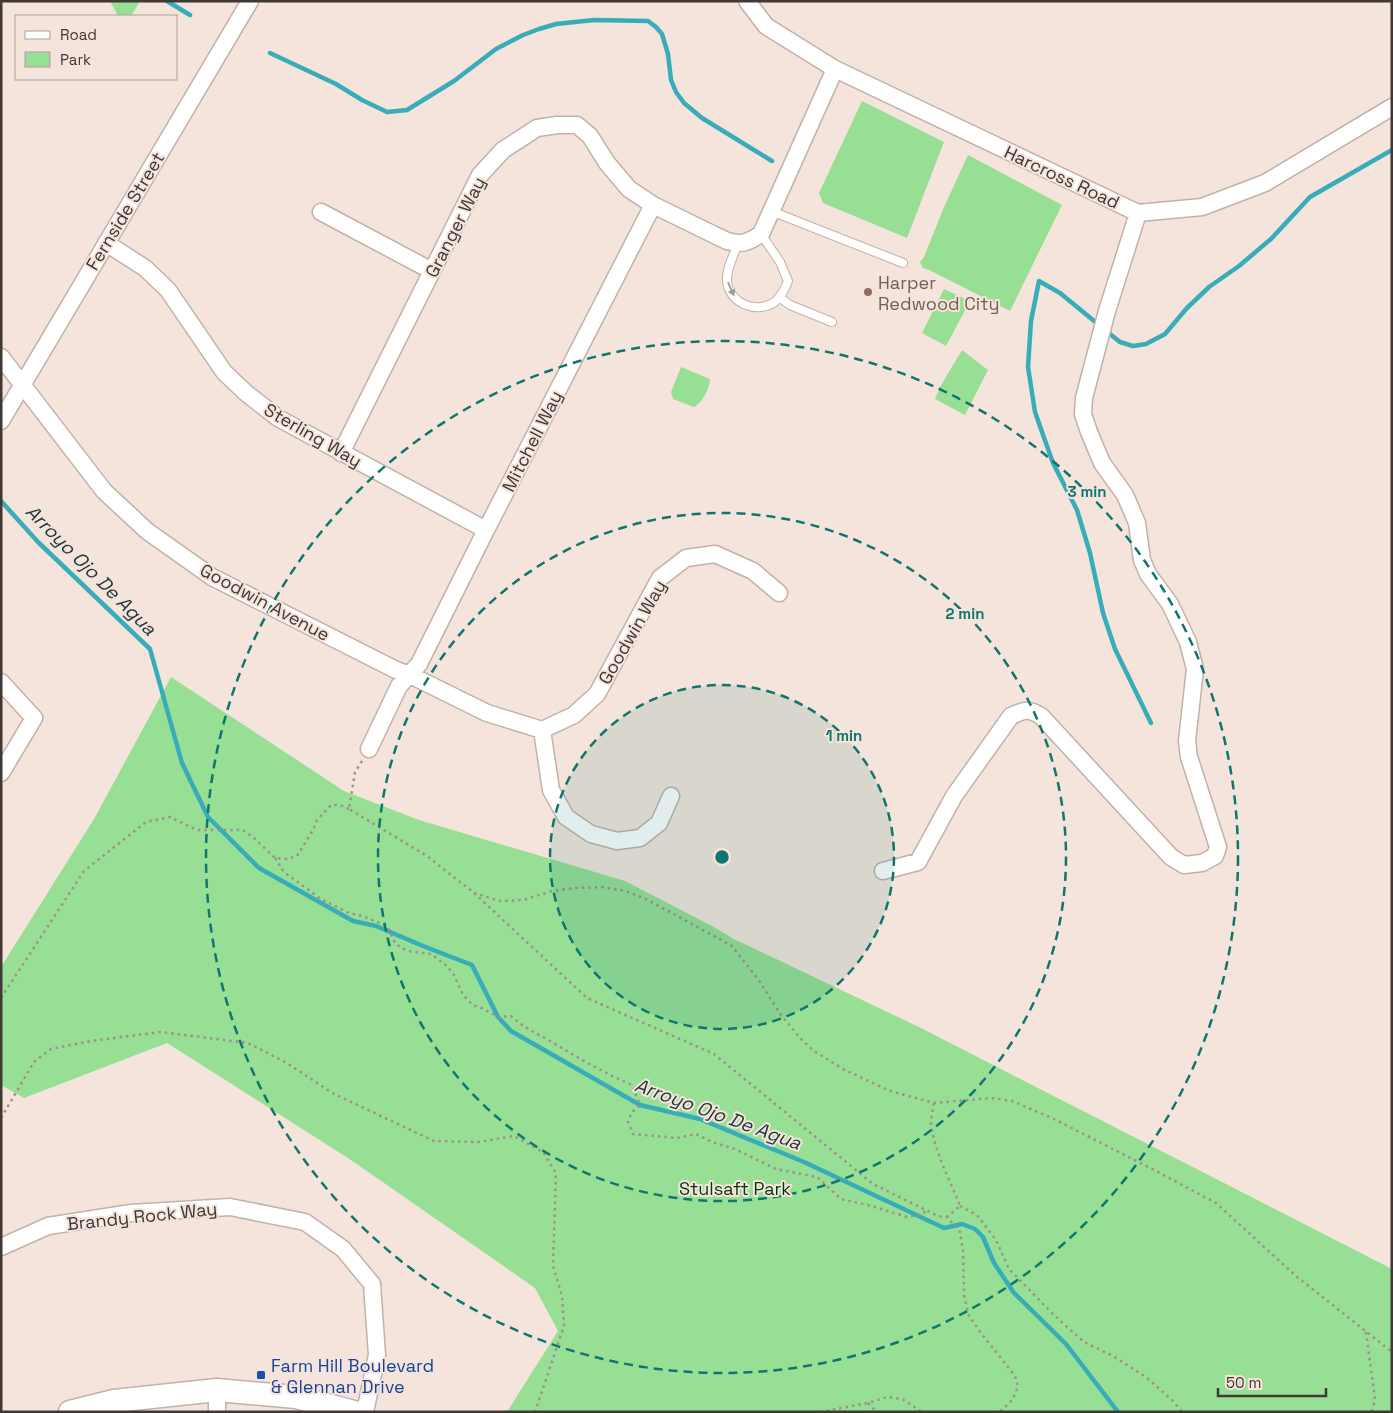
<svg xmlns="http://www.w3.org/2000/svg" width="1393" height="1413" viewBox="0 0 1393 1413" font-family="'Space Grotesk',sans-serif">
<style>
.green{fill:#98df96}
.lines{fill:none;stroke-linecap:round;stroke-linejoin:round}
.stream{stroke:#38adb9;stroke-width:4.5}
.lane-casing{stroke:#c1b2a9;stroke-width:10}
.street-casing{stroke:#c1b2a9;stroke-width:19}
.secondary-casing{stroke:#c1b2a9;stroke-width:25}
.path{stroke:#9d918b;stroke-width:2.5;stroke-dasharray:2.5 4;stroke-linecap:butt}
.lane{stroke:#fff;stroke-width:8}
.street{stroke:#fff;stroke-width:16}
.secondary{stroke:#fff;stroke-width:22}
.oneway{fill:#9f9c9a}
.ring{fill:none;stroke:#0f766e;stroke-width:2.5;stroke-dasharray:9 6}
.education-dot{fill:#8d6e63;stroke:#f4e4db;stroke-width:2}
.transit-dot{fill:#1a4fb4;stroke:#f4e4db;stroke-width:2}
.labels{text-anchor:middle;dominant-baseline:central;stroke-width:4;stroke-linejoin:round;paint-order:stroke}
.street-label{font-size:18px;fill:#3f3835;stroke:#f4e4db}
.education-label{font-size:18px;fill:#785e54;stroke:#f4e4db;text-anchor:start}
.park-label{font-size:18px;fill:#023806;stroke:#f4e4db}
.transit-label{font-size:18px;fill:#164399;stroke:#f4e4db;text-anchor:start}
.water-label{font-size:19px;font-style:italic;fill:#1e373a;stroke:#f4e4db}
.centre{fill:#0f766e;stroke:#f4e4db;stroke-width:2.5}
.ring-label{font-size:15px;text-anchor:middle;font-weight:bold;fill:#0f766e;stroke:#f4e4db;stroke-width:4;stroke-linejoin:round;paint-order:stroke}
</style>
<rect width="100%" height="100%" fill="#f4e4db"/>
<path class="green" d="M110,1H140L131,16H118Z
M862,101L944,142L907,238L823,203L819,193Z
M968,155L1062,205L1010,311L929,270L923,268L920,262L924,257L944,207Z
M944,289L970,301L946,346L922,333Z
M962,350L988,370L965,415L935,399L940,387Z
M681,367L710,379C710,388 702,403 694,407L673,399L671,392Z
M171,677L344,791L419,820L625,881L712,926L734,939L919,1027L1392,1269V1412H507L558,1331L535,1288L351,1160L167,1043L24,1098L1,1085V967L94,819Z"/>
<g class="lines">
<path class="stream" d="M167,1L190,15
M270,53L336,84L362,100L387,112L407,110L454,81L496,49L523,35L539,29L556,24L594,20L648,21L656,27L662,34L668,54L671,80L676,92L684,103L702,118L772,161
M1099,325L1060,293L1039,281L1031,321L1028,367L1035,412L1053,463L1077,510L1090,553L1103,613L1115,649L1151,723
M1105,330L1120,342L1133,346L1146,344L1165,334L1187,308L1209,287L1239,266L1271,239L1310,197L1392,150
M1,501L38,542L150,649L182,763L208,817L259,868L353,921L376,926L423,946L472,965L498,1017L511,1031L640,1105L700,1119L804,1162L944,1228L962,1224L975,1229L983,1237L994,1263L1014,1293L1066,1344L1118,1412"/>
<defs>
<path id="lane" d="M771,211L903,263
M738,243C734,255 726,269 727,281C729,304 758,315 776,301C782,295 785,289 788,281L780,262L761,234
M779,297L790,305L832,322"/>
<path id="street" d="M747,1L766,26L835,69L1138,213L1202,207L1265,183L1392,107
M321,212L432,271
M106,243L145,268L168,290L224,372L246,393L278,418L486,530
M1,357L104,491L147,531L212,577L396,670L410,675L487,713L542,730
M1,421L250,1
M341,453L480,175L503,150L537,128L557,125H577L590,136L607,163L629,189L653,205L727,241C743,245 747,243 761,234L835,69
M1,682L34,718L1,773
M542,730L574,715L597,694L660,578L686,558L715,554L753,571L779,593
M542,730L551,790L566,817L591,834L617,841L640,838L659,823L671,796
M369,749L399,686L419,664L486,530L653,205
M883,871L918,862L954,796L1011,716C1024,710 1028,708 1041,716L1171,857L1184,865L1202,863L1215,856L1218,847L1189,757L1187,741L1195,669L1188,642L1170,604L1148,574L1142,560L1137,523L1125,495L1102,463L1089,432L1083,414L1084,398L1107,311L1138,213
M1,1247L48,1226L131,1213L230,1207L305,1222L343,1249L372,1284L377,1355L365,1412
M217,1412V1390"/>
<path id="secondary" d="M70,1412L114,1401L217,1390L296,1397L354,1412"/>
</defs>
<use href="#lane" class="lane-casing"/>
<use href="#street" class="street-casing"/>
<use href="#secondary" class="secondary-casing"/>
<path class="path" d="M362,761L355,772L349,809L427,856L474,893L587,998L714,1054L873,1184L938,1216L947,1217L960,1232L963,1250L964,1295L969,1316L981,1333L1015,1376L1018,1387L1012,1400L1000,1412
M275,858L284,872L321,899L349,913L362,916L387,926L394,941L400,947L408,951L431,954L447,966L454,975L463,995L473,1005L484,1009L498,1017L511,1016C523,1027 536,1033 550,1041C577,1057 604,1073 632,1085L640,1105L632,1112L628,1122L633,1134L677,1138L696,1134L712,1142L735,1149L776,1169L817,1177L841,1199L872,1206L907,1217L918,1215L927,1211
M474,893L500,901L523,900L552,891L575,888L602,887L626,891L648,900L732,946L758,979L781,1015L800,1038L814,1051L843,1069L890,1091L934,1103L991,1098L1012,1101L1052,1118L1158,1172L1216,1203L1296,1276L1392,1352
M1,998L84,871L146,822L170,817L197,830H243L254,838L275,858L287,859L297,856L313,830L317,820L331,805H340L349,809
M934,1103C933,1110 931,1117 931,1123C934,1151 950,1180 960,1206L947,1217
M1,1118L34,1062L51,1049L91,1041L161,1032L248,1043L287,1063L334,1094L434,1141L478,1142L514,1136L543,1152L556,1173L553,1266L562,1296L564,1326L535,1412
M960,1206L977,1215L996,1240L1009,1269L1055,1316L1084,1342L1113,1356L1146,1377L1173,1401L1182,1412
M1366,1332L1375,1399L1372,1412
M868,1403L877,1412
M820,1412L868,1403L887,1397L902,1399L922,1412"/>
<use href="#lane" class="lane"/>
<use href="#street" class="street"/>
<use href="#secondary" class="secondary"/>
</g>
<defs><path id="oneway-solid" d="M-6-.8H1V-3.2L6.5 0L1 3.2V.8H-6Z" transform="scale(1.25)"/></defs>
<use class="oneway" href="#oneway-solid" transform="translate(731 289) rotate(66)"/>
<circle cx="722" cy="857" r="172" fill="#0f766e" fill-opacity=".12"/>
<g class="ring">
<circle cx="722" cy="857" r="172"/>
<circle cx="722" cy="857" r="344"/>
<circle cx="722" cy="857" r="516"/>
</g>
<circle class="education-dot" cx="868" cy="292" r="5"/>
<rect class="transit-dot" x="256" y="1370" width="10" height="10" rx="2.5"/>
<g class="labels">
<g class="street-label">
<text transform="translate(1062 177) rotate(25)">Harcross Road</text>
<text transform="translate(125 211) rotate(-59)">Fernside Street</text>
<text transform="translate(455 227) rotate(-63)">Granger Way</text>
<text transform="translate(313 435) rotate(30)">Sterling Way</text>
<text transform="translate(532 441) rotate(-63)">Mitchell Way</text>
<text transform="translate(265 602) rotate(28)">Goodwin Avenue</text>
<text transform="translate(632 632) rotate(-60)">Goodwin Way</text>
<text transform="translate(142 1216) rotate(-6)">Brandy Rock Way</text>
</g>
<g class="education-label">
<text x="878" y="282">Harper<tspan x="878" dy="21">Redwood City</tspan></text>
</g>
<g class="park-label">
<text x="735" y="1188">Stulsaft Park</text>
</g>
<g class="transit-label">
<text x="271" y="1365">Farm Hill Boulevard<tspan x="271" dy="21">&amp; Glennan Drive</tspan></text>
</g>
<g class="water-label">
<text transform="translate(91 570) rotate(45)">Arroyo Ojo De Agua</text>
<text transform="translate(718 1114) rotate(20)">Arroyo Ojo De Agua</text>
</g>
</g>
<circle cx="722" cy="857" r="8" class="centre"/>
<g class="ring-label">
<text x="1087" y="497">3 min</text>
<text x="965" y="619">2 min</text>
<text x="844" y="741">1 min</text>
</g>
<rect width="1393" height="1413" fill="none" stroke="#3f3835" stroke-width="5"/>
<rect x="15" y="15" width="162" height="65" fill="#f4e4db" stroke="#ac9f99"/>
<rect x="25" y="31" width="25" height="8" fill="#ffffff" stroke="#ac9f99"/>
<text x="60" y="40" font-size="15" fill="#3f3835">Road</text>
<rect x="25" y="52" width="25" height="15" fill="#98df96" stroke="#ac9f99"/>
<text x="60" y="65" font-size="15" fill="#3f3835">Park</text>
<path d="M1218 1388v8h108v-8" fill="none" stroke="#3f3835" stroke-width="2.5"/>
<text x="1226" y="1388" font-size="15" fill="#3f3835" stroke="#f4e4db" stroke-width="4" paint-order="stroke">50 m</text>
</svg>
